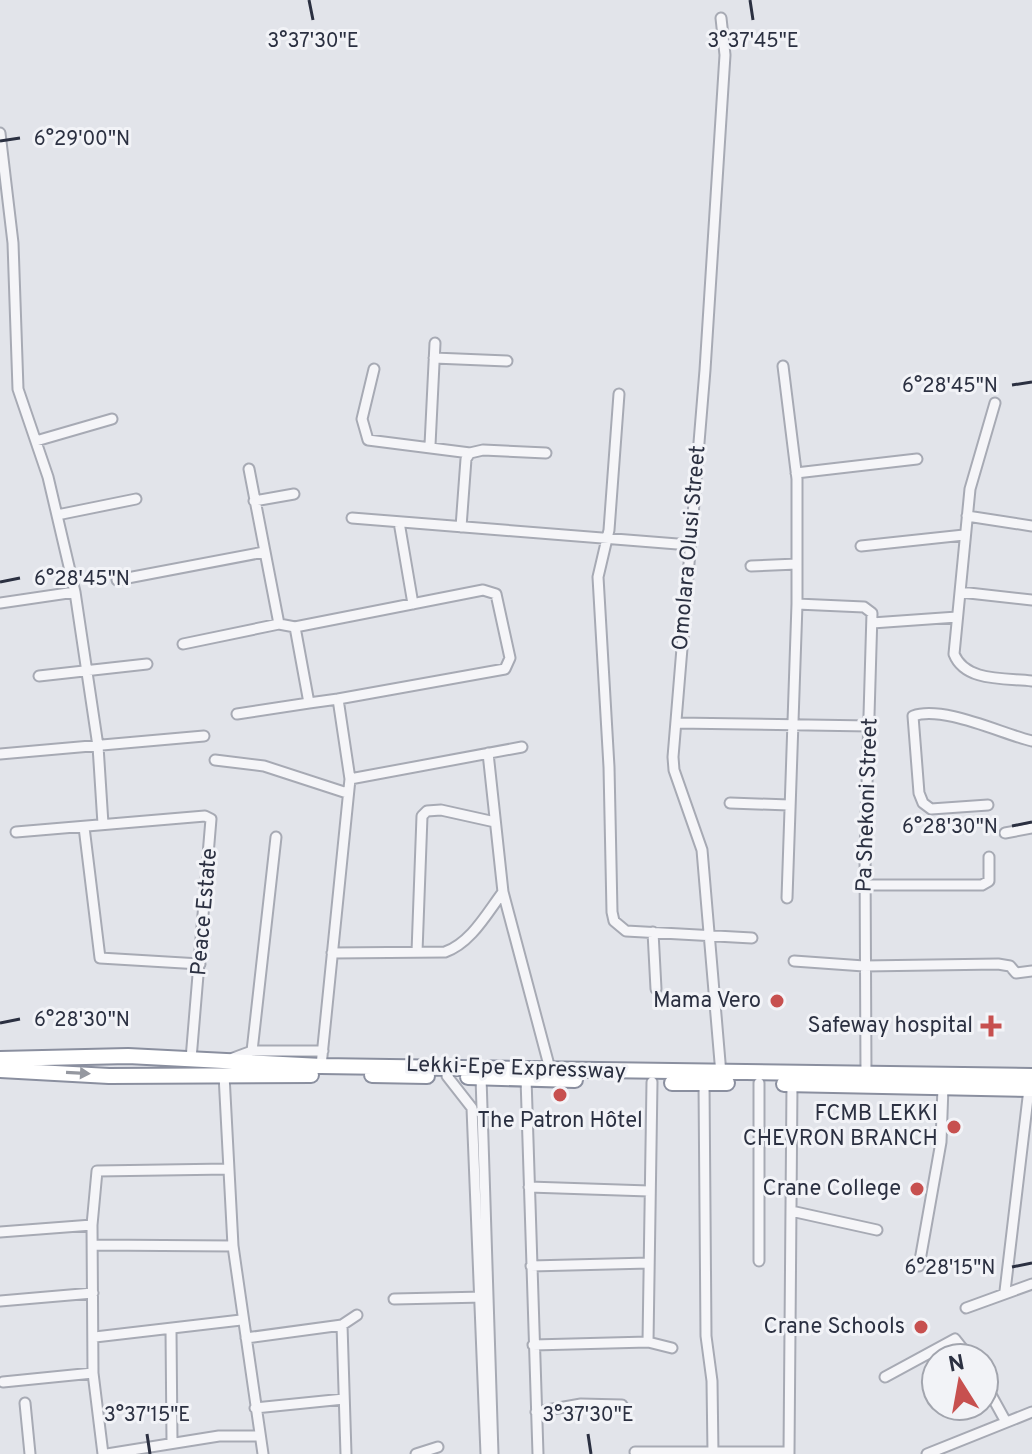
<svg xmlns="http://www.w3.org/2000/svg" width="1032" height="1454" viewBox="0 0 1032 1454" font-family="Overpass,sans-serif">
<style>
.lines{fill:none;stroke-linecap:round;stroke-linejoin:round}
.minor-casing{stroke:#a7aab4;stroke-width:13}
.highway-casing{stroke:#8a8f9f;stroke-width:18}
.minor{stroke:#f5f5f8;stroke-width:9}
.highway{stroke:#fff;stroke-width:14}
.oneway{fill:#9598a0}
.ticks{fill:none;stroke:#2b3041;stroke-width:3}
.poi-dot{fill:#c7504f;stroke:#f2f3f7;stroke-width:3}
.labels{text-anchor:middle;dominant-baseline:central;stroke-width:6;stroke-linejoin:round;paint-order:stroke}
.street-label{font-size:22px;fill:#2b3041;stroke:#f2f3f7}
.poi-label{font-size:22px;fill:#2b3041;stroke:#f2f3f7;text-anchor:end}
.ticks-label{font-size:20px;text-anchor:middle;fill:#2b3041;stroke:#f2f3f7;stroke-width:6;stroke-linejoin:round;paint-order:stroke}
</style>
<rect width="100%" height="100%" fill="#e2e4ea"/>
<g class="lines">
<defs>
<path id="minor" d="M0,133L13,243L18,389L48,477L75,592L98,746L103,824
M434,358L507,361
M783,366L797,479V604L787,898
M374,369L362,419L368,440L470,453
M619,394L609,530L598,577L609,767L612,912L614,921L626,931L752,938
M995,403L970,489L954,654C965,682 1005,678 1032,681
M36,441L112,419
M430,445L435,343
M249,469L279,624L295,627L309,703L338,699L350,779L321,1066
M796,473L917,459
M254,501L294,494
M57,515L136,499
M967,516L1032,526
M352,518L690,545
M399,522L413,604
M461,527L466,459L470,453L483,450L546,453
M861,546L964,535
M751,566L797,564
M117,580L264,552
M960,592L1032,600
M0,603L75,592
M797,604L864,607L872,613L865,852L866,1075
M872,623L957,617
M295,627L483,590L496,594L510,658L505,669L338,699
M183,644L279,624
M39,676L147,664
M237,714L309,703
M676,723L870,726
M488,753L503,892L550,1069
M0,754L204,736
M215,760L264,766L347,793
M350,779L522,747
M730,803L789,805
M988,805L931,809L923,803L919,793L913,716C943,705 1002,734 1032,741
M84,827L100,958L200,964
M16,832L205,816L211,819L191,1059
M1005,833L1032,828
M865,885H982L989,881V857
M653,932L656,989
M417,952L422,816L427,811L441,810L495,822
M332,953L445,952C471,943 487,913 503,892
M794,961L864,966L998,964L1010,966L1016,973L1032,971
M252,1051H323
M233,1058L252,1051L276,837
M721,1074L702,850L674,770L673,757L705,370L725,55L721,18
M224,1075L233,1246L263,1454
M447,1076L472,1108L486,1454
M481,1077L493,1454
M526,1078L538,1454
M652,1082L648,1342L672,1348
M704,1083L706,1336L712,1381L713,1453
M529,1187L649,1191
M791,1211L877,1230
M0,1232L92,1225
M93,1245L233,1246
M759,1261V1083
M531,1266L649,1263
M919,1266L941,1142L943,1087
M1005,1291L1029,1089
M394,1299L484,1297
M0,1301L93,1293
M966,1308L1032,1284
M342,1325L346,1454
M171,1330L172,1442
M95,1337L241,1320
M246,1338L342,1325L357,1315
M533,1345L648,1342
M885,1377L955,1339L970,1358
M3,1382L93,1373
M984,1382L1006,1422
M25,1403L30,1454
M255,1408L344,1399
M536,1412L581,1404L622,1405
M635,1452H789
M103,1454L93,1373L92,1225L97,1171L228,1169
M107,1454L219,1436H259
M416,1454L438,1447
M789,1454L792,1084
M927,1454L1032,1412"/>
<path id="highway" d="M0,1059L128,1056L321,1066L1032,1076
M0,1070L109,1076L311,1075
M372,1075L427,1076
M468,1077L575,1080
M672,1083H727
M784,1084L1032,1089"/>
</defs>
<use href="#minor" class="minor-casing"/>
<use href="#highway" class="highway-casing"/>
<use href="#minor" class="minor"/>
<use href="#highway" class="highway"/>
</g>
<defs><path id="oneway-solid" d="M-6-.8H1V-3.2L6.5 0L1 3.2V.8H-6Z" transform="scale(2)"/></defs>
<use class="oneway" href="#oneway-solid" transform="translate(78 1073) rotate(3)"/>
<path class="ticks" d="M309,0L313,20M750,0L753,20M0,141L20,138M1012,385L1032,382M0,582L20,578M1012,826L1032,822M0,1023L20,1019M1012,1267L1032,1263M147,1434L150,1454M588,1434L591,1454"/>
<g class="poi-dot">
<circle cx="777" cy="1001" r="8"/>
<path d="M987 1014h8v8h8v8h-8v8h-8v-8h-8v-8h8z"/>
<circle cx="560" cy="1095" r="8"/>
<circle cx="954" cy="1127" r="8"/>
<circle cx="917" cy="1189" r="8"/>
<circle cx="921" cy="1327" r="8"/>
</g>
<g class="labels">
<g class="street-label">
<text transform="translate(690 548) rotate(-85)">Omolara Olusi Street</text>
<text transform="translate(868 805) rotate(-88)">Pa Shekoni Street</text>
<text transform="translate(205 912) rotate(-85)">Peace Estate</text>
<text transform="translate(516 1069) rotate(2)">Lekki-Epe Expressway</text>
</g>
<g class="poi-label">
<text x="761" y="1001">Mama Vero</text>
<text x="973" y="1026">Safeway hospital</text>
<text x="938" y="1114">FCMB LEKKI<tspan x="938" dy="25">CHEVRON BRANCH</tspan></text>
<text x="560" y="1121" text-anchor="middle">The Patron Hôtel</text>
<text x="901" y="1189">Crane College</text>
<text x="905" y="1327">Crane Schools</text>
</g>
</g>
<g class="ticks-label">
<text x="313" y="47">3°37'30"E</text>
<text x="753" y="47">3°37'45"E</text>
<text x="82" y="145">6°29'00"N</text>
<text x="950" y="392">6°28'45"N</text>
<text x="82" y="585">6°28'45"N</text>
<text x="950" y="833">6°28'30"N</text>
<text x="82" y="1026">6°28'30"N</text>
<text x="950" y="1274">6°28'15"N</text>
<text x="147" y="1421">3°37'15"E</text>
<text x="588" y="1421">3°37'30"E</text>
</g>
<g transform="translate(960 1382) rotate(349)"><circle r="38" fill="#f2f3f7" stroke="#a2a5ae" stroke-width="2"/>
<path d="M0-6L14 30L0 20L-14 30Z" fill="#c7504f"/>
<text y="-12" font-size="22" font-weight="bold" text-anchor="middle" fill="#2b3041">N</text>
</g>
</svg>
